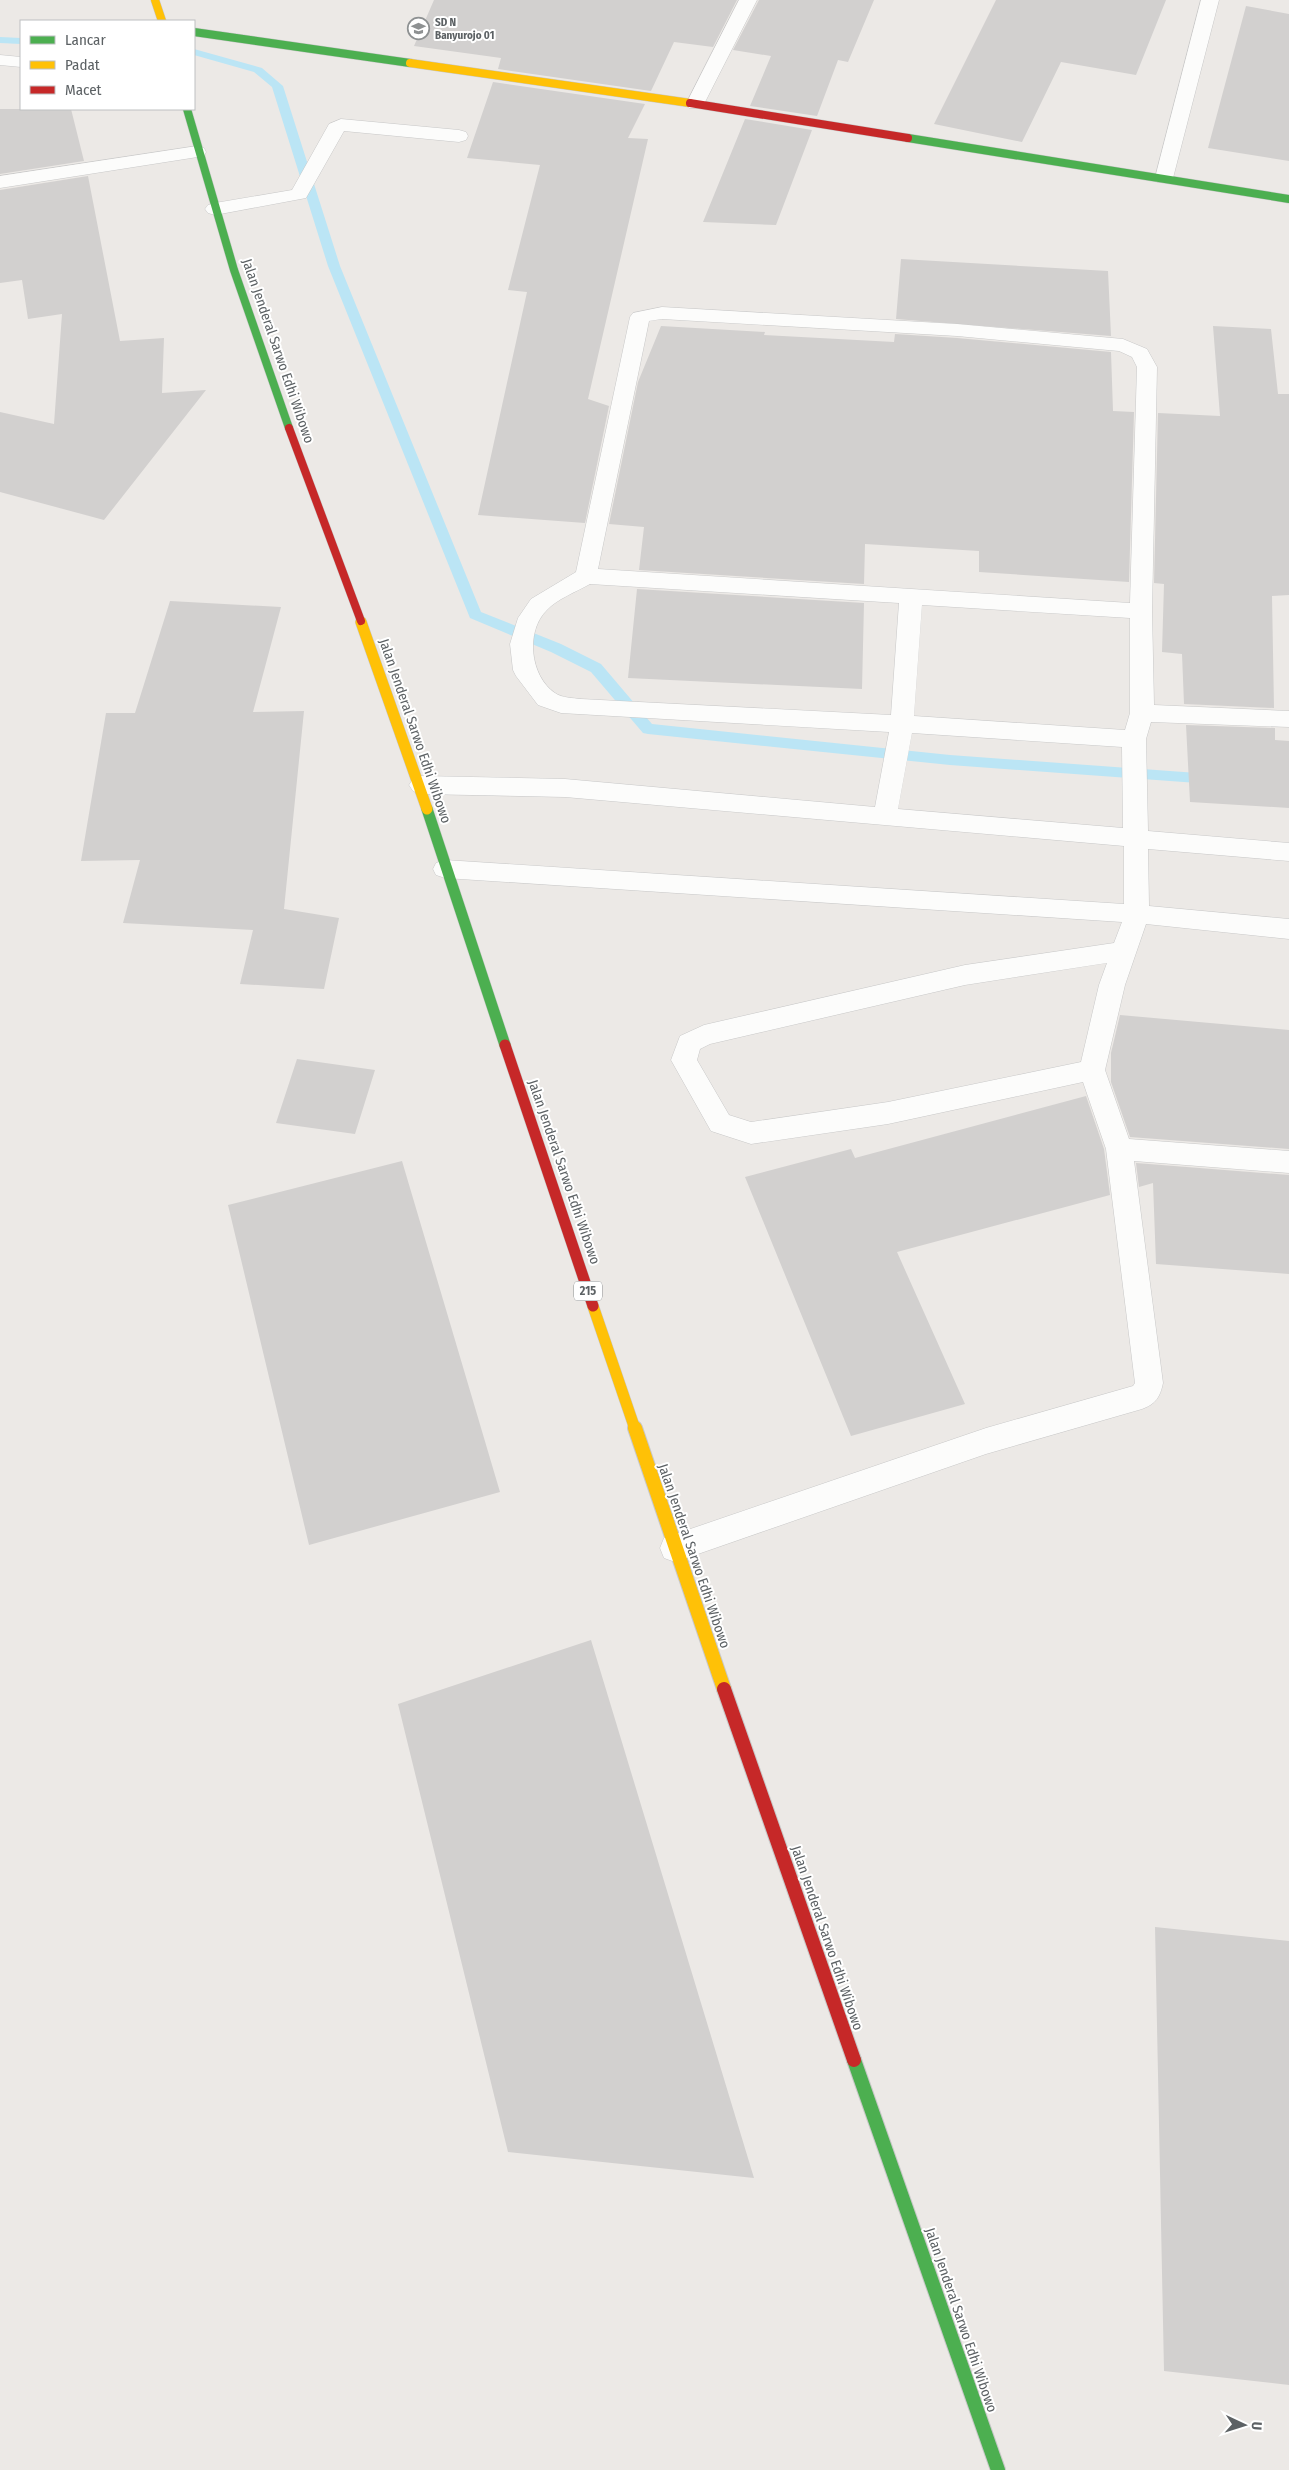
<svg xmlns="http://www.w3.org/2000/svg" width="1289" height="2470" viewBox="0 0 1289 2470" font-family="'Fira Sans Condensed',sans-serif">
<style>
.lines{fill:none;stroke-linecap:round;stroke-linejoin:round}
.stream{fill:#bbe5f5;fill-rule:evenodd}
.building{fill:#d2d0cf}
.lane-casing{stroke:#c8c8c8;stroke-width:1}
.street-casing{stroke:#c8c8c8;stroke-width:1}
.fast-far2-casing{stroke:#c8c8c8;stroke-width:9}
.fast-far1-casing{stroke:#c8c8c8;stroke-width:12}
.fast-casing{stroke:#c8c8c8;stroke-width:16}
.slow-far2-casing{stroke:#c8c8c8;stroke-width:9}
.slow-far1-casing{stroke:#c8c8c8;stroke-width:12}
.slow-casing{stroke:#c8c8c8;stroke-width:16}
.jam-far2-casing{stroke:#c8c8c8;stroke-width:9}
.jam-far1-casing{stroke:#c8c8c8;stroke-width:12}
.jam-casing{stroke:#c8c8c8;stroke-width:16}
.lane{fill:#fcfcfb;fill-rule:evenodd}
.street{fill:#fcfcfb;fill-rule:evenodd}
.fast-far2{stroke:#4caf50;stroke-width:8}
.fast-far1{stroke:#4caf50;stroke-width:11}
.fast{stroke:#4caf50;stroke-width:14}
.slow-far2{stroke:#ffc107;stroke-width:8}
.slow-far1{stroke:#ffc107;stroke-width:11}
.slow{stroke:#ffc107;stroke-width:14}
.jam-far2{stroke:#c62828;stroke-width:8}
.jam-far1{stroke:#c62828;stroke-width:11}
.jam{stroke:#c62828;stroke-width:14}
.labels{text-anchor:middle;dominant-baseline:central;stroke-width:4;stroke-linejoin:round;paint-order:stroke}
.far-poi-label{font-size:11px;font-weight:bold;fill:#5c6164;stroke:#fff;text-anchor:start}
.shield{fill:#fff;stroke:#8d9092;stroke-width:1}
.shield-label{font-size:12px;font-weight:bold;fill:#5c6164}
.street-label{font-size:14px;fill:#5c6164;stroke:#fff}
</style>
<rect width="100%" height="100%" fill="#ece9e6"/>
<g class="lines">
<path class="stream" d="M0,37L21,38V44L0,43Z
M194,49L262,68L283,86L340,266L481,612L561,644L601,664L652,724L950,755L1211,774L1216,775L1219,779L1216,783L1211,784L950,765L648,734L643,733L591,672L551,652L470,618L328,266L272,87L254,72L194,55Z"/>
</g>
<path class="building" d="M434,0H737L713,47L674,42L651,91L498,69L501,58L414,46Z
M759,0H874L848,62L838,60L817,116L750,106L771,56L733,50Z
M996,0H1166L1136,75L1061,62L1022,142L934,124Z
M1246,6L1289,14V161L1208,148Z
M493,82L645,104L628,138L648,139L588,399L609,406L585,523L478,515L527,292L508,290L540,165L467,158Z
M0,109H71L84,161L0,174Z
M745,119L812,130L776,225L703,222Z
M88,176L120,341L164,338L162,393L206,390L104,520L0,492V412L54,424L62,314L28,319L22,280L0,283V190Z
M901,259L1108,271L1111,336L896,319Z
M661,326L765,332L764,335L894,342L895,334L957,338L1111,352L1113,411L1134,412L1129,582L979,572V551L865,544L864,584L639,570L644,527L609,524L638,382Z
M1213,326L1271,329L1278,394H1289V595L1272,596L1274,708L1184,704L1182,654L1162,652L1164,584L1154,583L1158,413L1220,416Z
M637,589L864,603L862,689L628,678Z
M170,601L281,607L253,712L304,711L284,909L339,918L324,989L240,984L253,930L123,923L140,860L81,861L106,713H135Z
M1186,725L1275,728V740L1289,741V808L1190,802Z
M1120,1015L1289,1030V1149L1130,1137L1111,1082V1053Z
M297,1059L375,1070L355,1134L276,1123Z
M1086,1096L1104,1149L1110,1195L897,1252L965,1404L851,1436L745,1177L851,1149L855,1158Z
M402,1161L500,1492L309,1545L228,1205Z
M1136,1163L1289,1175V1274L1156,1264L1153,1183L1139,1187Z
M591,1640L754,2178L508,2152L398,1704Z
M1155,1927L1289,1941V2385L1164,2371Z"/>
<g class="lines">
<defs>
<path id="lane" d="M662,307L957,324L1123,339L1147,349L1157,367L1152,611L1154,705L1289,711V727L1151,722L1146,739L1148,831L1289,843V861L1148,849L1149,906L1289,919V939L1146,924L1125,985L1105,1070L1129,1139L1289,1151V1173L1134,1161L1163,1383C1160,1397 1156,1404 1142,1409L986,1454L675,1562L664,1558L660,1548L664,1538L986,1428L1133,1386L1135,1383L1106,1149L1083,1082L888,1124L751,1144L711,1131L671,1060L680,1036L704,1025L965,965L1114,943L1122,922L445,878L436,875L433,869L436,863L445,860L1124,904V846L565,797L421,794L413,791L409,785L413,779L421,776L565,779L875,807L889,732L561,713L538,705L516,676L513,670L510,644L518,618L531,599L576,572L630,317L633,313ZM662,319L957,336L1119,351L1132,357L1137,367L1130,603L598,569L649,321ZM590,584L899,603L891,715L581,699C573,698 562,698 555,693C530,676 525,631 547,610C557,599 576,592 590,584ZM922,605L1130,618V713L1125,730L914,716ZM912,733L1122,747L1123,828L898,809ZM1107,963L1099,985L1081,1062L888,1102L751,1122L729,1115L697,1060L700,1049L710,1044L965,985Z"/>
<path id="street" d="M739,0H757L704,104L701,108H689L686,104Z
M1201,0H1219L1173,178L1171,182H1157L1155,178Z
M0,55L21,57V67L0,65Z
M341,119L459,130L466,132L468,136L466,140L459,142L344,131L306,198L215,215L208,213L205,209L208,205L215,203L292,190L329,124Z
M197,146L204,148L206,152L204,156L0,188V176Z"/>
<path id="fast-far2" d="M194,32L410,63
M187,109L234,270L289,428
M908,138L1289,199"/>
<path id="fast-far1" d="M427,809L505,1045"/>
<path id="fast" d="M854,2060L998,2470"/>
<path id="slow-far2" d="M155,0L162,21
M410,63L690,103
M361,621L362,623"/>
<path id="slow-far1" d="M361,622L427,809
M593,1306L635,1429"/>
<path id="slow" d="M635,1428L724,1689"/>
<path id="jam-far2" d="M690,103L908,138
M289,428L361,621"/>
<path id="jam-far1" d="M505,1045L593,1306"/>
<path id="jam" d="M724,1689L854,2060"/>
</defs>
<use href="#lane" class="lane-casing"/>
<use href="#street" class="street-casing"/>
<use href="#fast-far2" class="fast-far2-casing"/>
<use href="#fast-far1" class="fast-far1-casing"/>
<use href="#fast" class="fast-casing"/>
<use href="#slow-far2" class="slow-far2-casing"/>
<use href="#slow-far1" class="slow-far1-casing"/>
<use href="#slow" class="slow-casing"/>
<use href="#jam-far2" class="jam-far2-casing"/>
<use href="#jam-far1" class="jam-far1-casing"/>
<use href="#jam" class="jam-casing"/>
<use href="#lane" class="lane"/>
<use href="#street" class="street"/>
<use href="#fast-far2" class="fast-far2"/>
<use href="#fast-far1" class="fast-far1"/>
<use href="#fast" class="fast"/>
<use href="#slow-far2" class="slow-far2"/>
<use href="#slow-far1" class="slow-far1"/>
<use href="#slow" class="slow"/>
<use href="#jam-far2" class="jam-far2"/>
<use href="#jam-far1" class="jam-far1"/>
<use href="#jam" class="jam"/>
</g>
<defs>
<symbol id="school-ring" viewBox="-11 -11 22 22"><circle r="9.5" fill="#fff" stroke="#8e9192" stroke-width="1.5"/><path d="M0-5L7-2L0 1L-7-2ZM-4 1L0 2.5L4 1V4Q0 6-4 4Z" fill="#8e9192"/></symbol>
</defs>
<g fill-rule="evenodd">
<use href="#school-ring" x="406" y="16" width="25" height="25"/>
</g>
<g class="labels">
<g class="far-poi-label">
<text x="435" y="22">SD N<tspan x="435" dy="13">Banyurojo 01</tspan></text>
</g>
<rect class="shield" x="574" y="1281.5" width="28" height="19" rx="4"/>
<g class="shield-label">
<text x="588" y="1291">215</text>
</g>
<g class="street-label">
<text transform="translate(278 351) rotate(71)">Jalan Jenderal Sarwo Edhi Wibowo</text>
<text transform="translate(415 731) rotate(71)">Jalan Jenderal Sarwo Edhi Wibowo</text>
<text transform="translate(564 1172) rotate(71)">Jalan Jenderal Sarwo Edhi Wibowo</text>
<text transform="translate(694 1556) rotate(71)">Jalan Jenderal Sarwo Edhi Wibowo</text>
<text transform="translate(827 1938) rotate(71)">Jalan Jenderal Sarwo Edhi Wibowo</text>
<text transform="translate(961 2320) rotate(71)">Jalan Jenderal Sarwo Edhi Wibowo</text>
</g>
</g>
<rect x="20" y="20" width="175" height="90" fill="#ffffff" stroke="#bec0c1"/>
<rect x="30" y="36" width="25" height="8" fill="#4caf50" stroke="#bec0c1"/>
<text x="65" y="45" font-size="15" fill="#5c6164">Lancar</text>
<rect x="30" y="61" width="25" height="8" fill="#ffc107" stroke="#bec0c1"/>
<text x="65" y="70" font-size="15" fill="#5c6164">Padat</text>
<rect x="30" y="86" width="25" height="8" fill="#c62828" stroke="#bec0c1"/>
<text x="65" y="95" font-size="15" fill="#5c6164">Macet</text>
<g transform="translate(1244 2425) rotate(94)" stroke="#ffffff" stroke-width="4" paint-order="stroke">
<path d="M0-4L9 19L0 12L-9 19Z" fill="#5c6164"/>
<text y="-8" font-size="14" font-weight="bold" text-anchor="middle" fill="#5c6164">U</text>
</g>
</svg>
